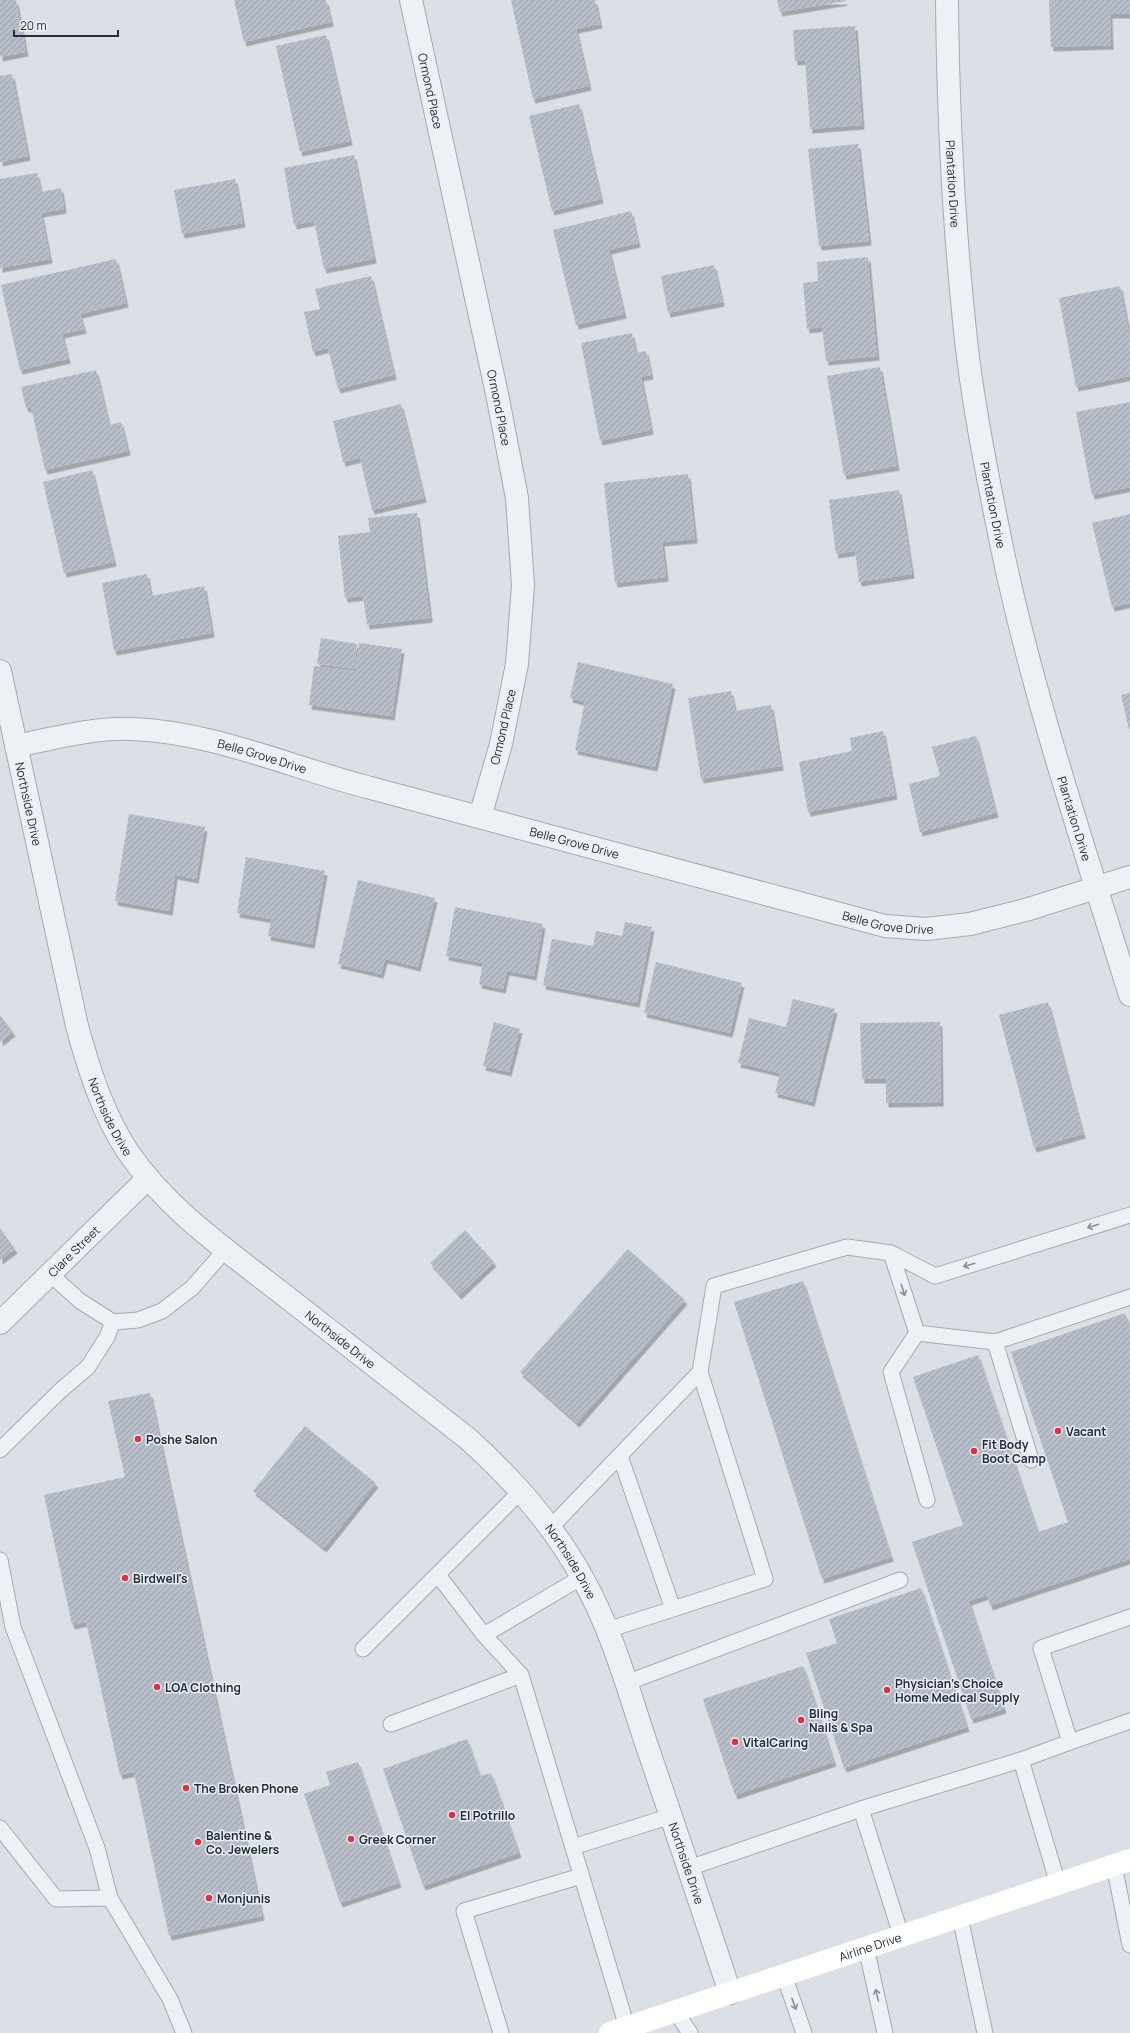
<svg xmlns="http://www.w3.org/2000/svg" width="1130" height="2033" viewBox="0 0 1130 2033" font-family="Manrope,sans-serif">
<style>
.building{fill:url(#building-hatch);filter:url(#shadow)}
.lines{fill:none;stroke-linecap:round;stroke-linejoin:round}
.service-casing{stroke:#a4a9b3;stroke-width:17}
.minor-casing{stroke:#a4a9b3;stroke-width:24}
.service{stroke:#edf0f5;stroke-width:15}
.minor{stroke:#edf0f5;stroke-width:22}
.secondary{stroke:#fff;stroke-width:22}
.oneway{stroke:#888e99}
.poi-dot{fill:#d63547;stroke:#eaeef4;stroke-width:1.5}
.labels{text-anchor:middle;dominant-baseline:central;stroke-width:3;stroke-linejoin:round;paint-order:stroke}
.street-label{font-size:12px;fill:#242c3d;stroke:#eaeef4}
.poi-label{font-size:12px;font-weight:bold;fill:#242c3d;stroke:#eaeef4;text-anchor:start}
</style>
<defs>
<pattern id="building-hatch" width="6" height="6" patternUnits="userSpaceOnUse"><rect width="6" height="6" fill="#b8bec9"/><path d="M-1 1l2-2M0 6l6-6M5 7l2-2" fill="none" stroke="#9ea3ae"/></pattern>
<filter id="shadow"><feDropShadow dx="2.5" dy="4.5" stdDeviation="0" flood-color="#0004"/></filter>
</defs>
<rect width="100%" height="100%" fill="#dbdfe6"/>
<path class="building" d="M0,0H16L26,52L0,57Z
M234,0H326L331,22L244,42Z
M511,0H595L600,24L576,29L589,86L533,99Z
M777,0H845L846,1L780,12Z
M1049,0H1130V14H1110L1111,45L1051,47Z
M855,26L862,125L810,129L805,60L795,61L793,30Z
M326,35L350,141L300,152L276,46Z
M12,74L28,156L0,162V76Z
M579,104L601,199L552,211L529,116Z
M858,144L869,241L819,246L808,149Z
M354,155L374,259L324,269L314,221L294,225L284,168Z
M37,173L41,192L61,188L64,209L41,213L50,259L0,268V179Z
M235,179L243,223L182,234L174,190Z
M631,211L638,243L609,250L624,314L576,325L553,230Z
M868,257L877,356L826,361L822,327L807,329L803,283L818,281L817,262Z
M116,259L126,303L80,314L84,329L62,334L68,359L20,370L1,285Z
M714,265L722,302L668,313L661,276Z
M371,276L394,375L338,389L328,348L313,352L304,312L320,309L315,289Z
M1120,286L1130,338V376L1076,387L1059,298Z
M632,333L636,353L646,351L651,375L641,377L651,430L600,441L581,343Z
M880,367L897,466L844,475L827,376Z
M96,370L109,425L121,422L128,451L45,470L31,407L26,408L21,387Z
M1130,402V487L1092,495L1076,412Z
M401,404L424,498L372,510L360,458L343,462L333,421Z
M92,470L114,562L64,573L43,482Z
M688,474L695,539L662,542L666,577L615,583L604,483Z
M899,490L912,574L859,582L855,551L836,554L829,500Z
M417,513L430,618L367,625L363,596L345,598L338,536L370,532L368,518Z
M1130,514V603L1112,607L1092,523Z
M147,574L151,596L204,586L212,633L114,651L102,583Z
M321,638L357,644L354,669L317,664Z
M359,643L402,649L392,716L309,705L314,666L355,671Z
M578,662L673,684L655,767L575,750L585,702L570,698Z
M731,691L735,711L771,705L781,766L701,779L688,698Z
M1130,693V729H1129L1121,695Z
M883,731L895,795L808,812L799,762L852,751L850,738Z
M976,736L996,813L920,832L909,784L940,776L932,747Z
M129,814L205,827L196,879L175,875L170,911L115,901Z
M246,857L325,871L312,944L268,936L271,919L237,913Z
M358,880L435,898L418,967L385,959L381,974L338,964Z
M455,907L543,924L534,976L507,971L503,989L479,984L483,963L446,956Z
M625,922L652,927L637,1003L543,985L552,939L593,946L596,931L622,936Z
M656,962L742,983L730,1033L644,1013Z
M793,999L835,1009L812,1102L775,1093L780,1073L738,1063L749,1018L786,1027Z
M1048,1002L1083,1134L1034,1148L999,1015Z
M0,1015L13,1032L0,1042Z
M494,1022L520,1029L509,1072L483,1066Z
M940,1022L941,1102L886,1103V1079H862L860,1023Z
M0,1228L15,1249L0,1260Z
M465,1230L494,1262L459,1295L430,1263Z
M628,1249L685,1300L577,1423L520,1372Z
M803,1281L891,1557L822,1579L734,1302Z
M1125,1313L1130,1329V1559L990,1606L987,1595L969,1601L1004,1709L971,1719L912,1542L963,1525L913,1377L978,1355L1038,1532L1068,1522L1011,1352Z
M150,1393L262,1916L169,1936L134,1772L120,1775L86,1622L72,1625L44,1495L125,1477L108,1401Z
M305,1426L376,1483L324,1548L253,1491Z
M921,1588L967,1727L844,1768L806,1653L837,1643L829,1619Z
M803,1666L834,1762L735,1795L703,1699Z
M467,1739L480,1776L491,1773L519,1853L423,1886L383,1769Z
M358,1762L399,1883L340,1903L304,1794L330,1785L326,1772Z"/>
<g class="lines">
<defs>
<path id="service" d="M891,1253L917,1333
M50,1274L80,1301L113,1322L138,1320L162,1311L192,1288L226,1249
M917,1333L891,1372L927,1500
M917,1333L995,1342
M0,1450L61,1390L88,1367L107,1337L113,1322
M620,1456L673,1609L765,1579L700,1372
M1031,1460L995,1342L1130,1297
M551,1527L700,1372L714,1286L847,1247L891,1253L935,1276L1130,1215
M0,1560L13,1627L97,1848L110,1898L170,1999L184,2033
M438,1575L484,1635L582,1577
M607,1630L673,1609
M484,1635L521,1675L627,2027
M363,1649L521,1491
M626,1683L900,1580
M391,1724L521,1675
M1070,1742L1130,1721
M861,1809L1021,1760
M0,1828L56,1899L110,1898
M573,1847L671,1816
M1114,1865L1130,1945
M689,1868L861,1809L901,1935
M1058,1884L1021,1760L1070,1742L1041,1648L1130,1617
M960,1917L985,2033
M866,1947L885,2033
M784,1975L804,2033
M675,2011L690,2033
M501,2033L464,1911L581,1876"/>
<g id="minor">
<path id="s1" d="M411,0L497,394L517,498L523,585L517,664L501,744L480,817"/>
<path id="s2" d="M947,0C948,107 953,215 964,321C971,397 987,473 1002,548C1034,700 1084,847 1130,995"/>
<path id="s3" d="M0,671L77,1026C89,1070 103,1114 128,1152C167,1209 225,1249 279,1291C342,1340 404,1389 467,1438C513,1479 552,1523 582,1577C612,1630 628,1689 647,1746C675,1828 703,1910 730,1993"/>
<path id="s4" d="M16,746C51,739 96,727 132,729C213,732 290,767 367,787C540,833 713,879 885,926L926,929L970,924L1029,909L1130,877"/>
<path id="s5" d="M0,1323L148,1178"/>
</g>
</defs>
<use href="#service" class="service-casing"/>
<use href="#minor" class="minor-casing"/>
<use href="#service" class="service"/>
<use href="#minor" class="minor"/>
<path class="secondary" id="s6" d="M610,2033L1130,1860"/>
</g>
<defs><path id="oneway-shaft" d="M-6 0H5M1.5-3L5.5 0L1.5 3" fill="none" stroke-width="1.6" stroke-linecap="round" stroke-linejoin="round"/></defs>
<g class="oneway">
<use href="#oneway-shaft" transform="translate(1093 1226) rotate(163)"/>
<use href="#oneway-shaft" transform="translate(969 1265) rotate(163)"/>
<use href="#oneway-shaft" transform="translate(903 1290) rotate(72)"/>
<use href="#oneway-shaft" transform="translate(877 1995) rotate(-103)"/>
<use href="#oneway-shaft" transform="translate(794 2004) rotate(70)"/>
</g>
<g class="poi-dot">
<circle cx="1058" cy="1431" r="4"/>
<circle cx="138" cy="1439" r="4"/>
<circle cx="974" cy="1451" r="4"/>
<circle cx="125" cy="1578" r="4"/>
<circle cx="157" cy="1687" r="4"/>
<circle cx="887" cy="1690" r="4"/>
<circle cx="801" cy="1720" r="4"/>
<circle cx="735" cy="1742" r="4"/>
<circle cx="186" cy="1788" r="4"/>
<circle cx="452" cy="1815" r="4"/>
<circle cx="351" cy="1839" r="4"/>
<circle cx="198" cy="1842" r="4"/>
<circle cx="209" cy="1898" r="4"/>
</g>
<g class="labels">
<g class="street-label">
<text stroke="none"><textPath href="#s1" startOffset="93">Ormond Place</textPath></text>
<text stroke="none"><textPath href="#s2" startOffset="184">Plantation Drive</textPath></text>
<text stroke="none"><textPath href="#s1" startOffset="417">Ormond Place</textPath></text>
<text stroke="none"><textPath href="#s2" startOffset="508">Plantation Drive</textPath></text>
<text transform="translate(503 727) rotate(-77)">Ormond Place</text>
<text stroke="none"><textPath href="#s4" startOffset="251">Belle Grove Drive</textPath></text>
<text stroke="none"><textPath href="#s3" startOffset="136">Northside Drive</textPath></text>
<text stroke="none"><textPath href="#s2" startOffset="832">Plantation Drive</textPath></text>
<text stroke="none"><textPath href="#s4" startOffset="575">Belle Grove Drive</textPath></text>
<text stroke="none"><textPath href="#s4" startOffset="899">Belle Grove Drive</textPath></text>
<text stroke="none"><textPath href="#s3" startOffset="460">Northside Drive</textPath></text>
<text stroke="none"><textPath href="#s5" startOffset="103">Clare Street</textPath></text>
<text stroke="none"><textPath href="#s3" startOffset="784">Northside Drive</textPath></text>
<text stroke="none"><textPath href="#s3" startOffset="1107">Northside Drive</textPath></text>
<text stroke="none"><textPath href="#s3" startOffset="1431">Northside Drive</textPath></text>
<text stroke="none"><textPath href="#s6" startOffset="274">Airline Drive</textPath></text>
</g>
<g class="poi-label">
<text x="1066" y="1431">Vacant</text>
<text x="146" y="1439">Poshe Salon</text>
<text x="982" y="1444">Fit Body<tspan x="982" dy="14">Boot Camp</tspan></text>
<text x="133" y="1578">Birdwell's</text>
<text x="895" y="1683">Physician's Choice<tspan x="895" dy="14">Home Medical Supply</tspan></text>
<text x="165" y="1687">LOA Clothing</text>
<text x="809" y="1713">Bling<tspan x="809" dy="14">Nails &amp; Spa</tspan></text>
<text x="743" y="1742">VitalCaring</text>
<text x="194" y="1788">The Broken Phone</text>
<text x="460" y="1815">El Potrillo</text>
<text x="206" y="1835">Balentine &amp;<tspan x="206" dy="14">Co. Jewelers</tspan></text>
<text x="359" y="1839">Greek Corner</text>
<text x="217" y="1898">Monjunis</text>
</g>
</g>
<path d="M14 30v6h104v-6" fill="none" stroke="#242c3d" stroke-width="2"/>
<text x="20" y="30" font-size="12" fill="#242c3d" stroke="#eaeef4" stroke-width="3" paint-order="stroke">20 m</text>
</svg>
